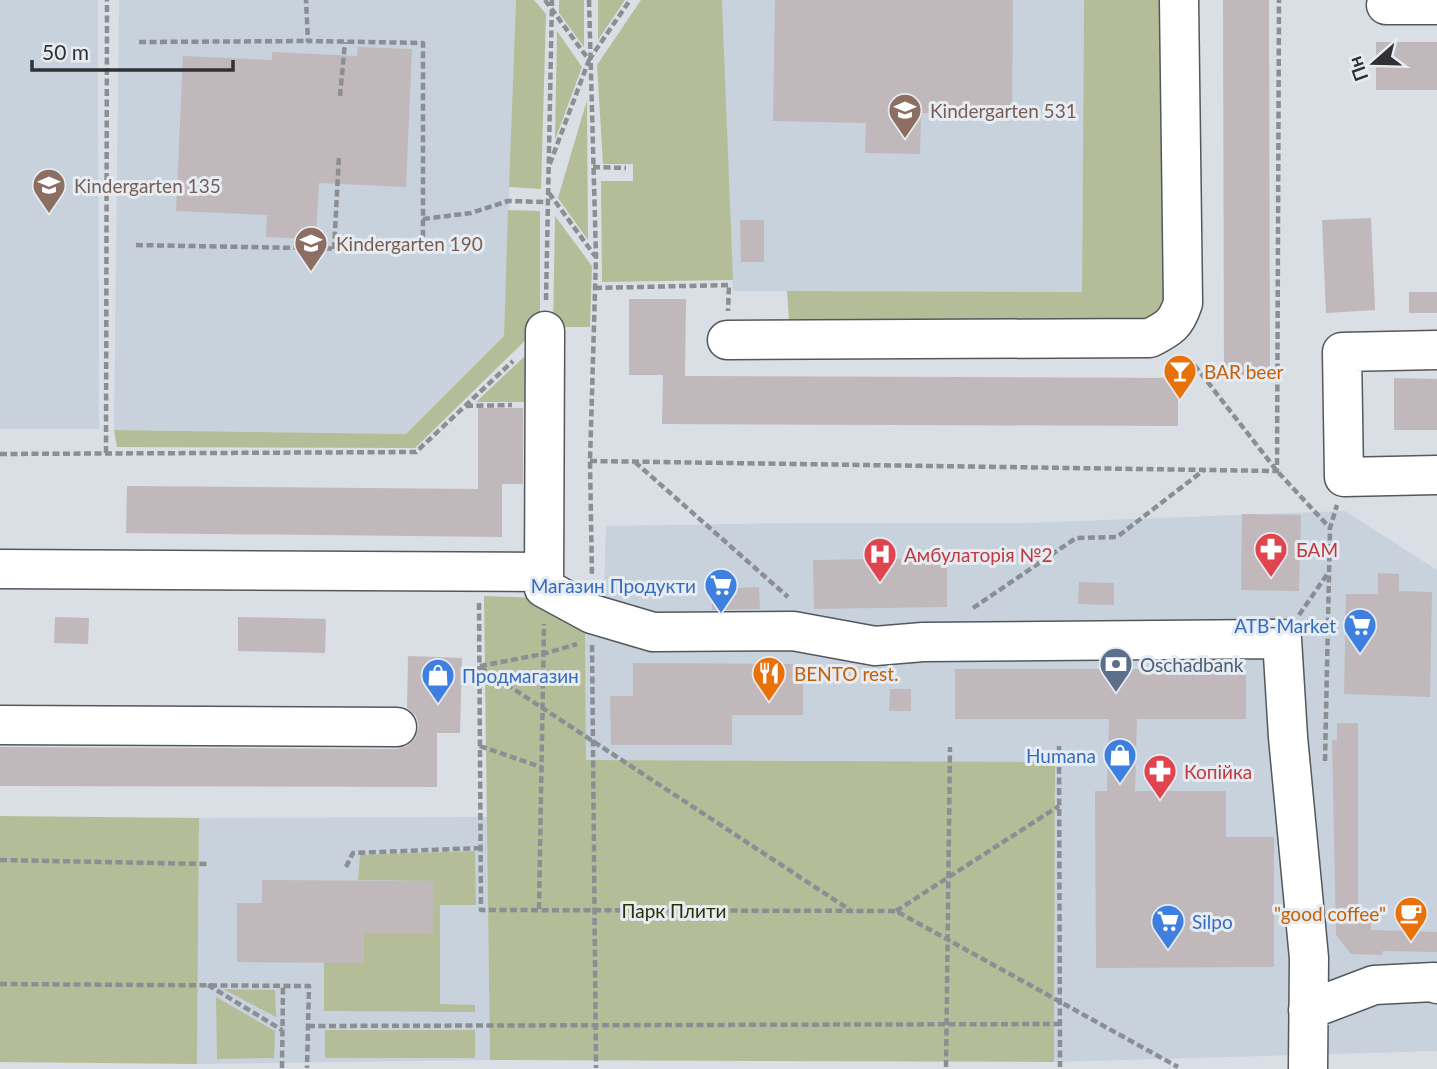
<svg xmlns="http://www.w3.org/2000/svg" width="1437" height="1069" viewBox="0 0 1437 1069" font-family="Lato,sans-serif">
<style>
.built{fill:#c7d2dd}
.green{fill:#b4bd98}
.building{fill:#c0b8bb}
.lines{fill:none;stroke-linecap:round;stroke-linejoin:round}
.minor-casing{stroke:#53585d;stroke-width:41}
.path{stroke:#8b8f94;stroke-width:4.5;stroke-dasharray:7 3.5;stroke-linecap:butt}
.minor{stroke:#fff;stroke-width:38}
.labels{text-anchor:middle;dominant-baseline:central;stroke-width:6;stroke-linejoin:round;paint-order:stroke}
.education-label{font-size:19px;fill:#785e54;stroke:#e6ecf2;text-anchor:start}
.food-label{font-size:19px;fill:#c56008;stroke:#e6ecf2;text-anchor:start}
.health-label{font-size:19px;fill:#be3a42;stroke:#e6ecf2;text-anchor:start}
.shop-label{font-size:19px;fill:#366cbe;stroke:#e6ecf2;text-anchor:end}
.service-label{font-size:19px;fill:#4e5e75;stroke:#e6ecf2;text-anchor:start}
.park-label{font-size:19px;fill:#2a3105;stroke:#e6ecf2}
</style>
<rect width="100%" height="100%" fill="#d9dfe5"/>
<path class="built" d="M0,0H98L99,429H0Z
M119,0H516L504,336L406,434L114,430Z
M722,0H1084L1082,292L733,291Z
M1345,511L1437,570V1051L1054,1062L1055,762L586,760L585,623H603L606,526L799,523H1026Z
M487,817L490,1060L197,1064L199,818Z"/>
<path class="green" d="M516,0H534L546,14L541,189L509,187Z
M559,0H584V47L559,13Z
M598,0H625L598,40Z
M641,0H722L733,280L602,282L601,181H633V164H603L597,65Z
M1084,0H1171L1164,324L790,334L787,291L1082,292Z
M557,31L582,67L555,140Z
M587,100L588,240L558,198Z
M508,210L540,211V326L415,448L117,447L114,430L406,434L504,336Z
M555,216L592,266L590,327H553Z
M543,339L541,402H476Z
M484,596L539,598L585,623L586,760L1055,762L1054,1062L490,1060Z
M0,816L199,818L197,1064L0,1062Z
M475,851L476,905H440V1004L475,1005V1012L324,1011V962H364V933H433V881L358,880L360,855Z
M223,989L275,990L276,1017Z
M216,997L275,1031L274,1058L217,1059Z
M325,1030H475V1058H325Z"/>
<path class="building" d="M775,0H1013L1012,114L921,113L920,154L865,153L866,123L773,121Z
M1223,0H1269L1270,375H1224Z
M1376,42H1437V90H1376Z
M358,47L412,49L406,187L319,183L316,239L266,237L267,215L176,211L183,56L272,60V52L357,56Z
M1371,218L1375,310L1326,313L1322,220Z
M740,220H764V262H741Z
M1409,292H1437V313H1409Z
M629,299H686L685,376L1178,378V426L662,424L663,375H629Z
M1394,378L1437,379V430H1394Z
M478,408H523V484H502V537L126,533L127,486L478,489Z
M1242,514L1301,515L1299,591L1241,590Z
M947,558V607L814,609L813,560Z
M1378,573L1399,574V591L1432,592L1430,697L1344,694L1346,594H1378Z
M1079,582L1114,583V605L1078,604Z
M759,587L760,609L712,610V601L719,589Z
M55,617L89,618L88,644L54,643Z
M238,617L326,619L325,653L238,651Z
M408,656L462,658L460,733H437V787L0,786V747L397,749L407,746L415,739L419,726L416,716L407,708Z
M633,663L803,664V715H732V745H611L610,696H633Z
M955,669H1246V719H1137L1135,791H1226V837H1274V967L1096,968L1095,791H1107L1109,719H955Z
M890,689H911V711H889Z
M1337,723H1358V921H1371V930L1437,932V952L1383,951L1382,955L1351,954L1336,935L1332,740H1337Z
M262,880L434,881L433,934L364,933V963L237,962V903H262Z"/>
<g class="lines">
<defs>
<path id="minor" d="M1386,5H1437
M545,331L544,588L592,614L653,632L793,631L875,646L923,642L1282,639L1288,737L1309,958L1308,1069
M727,340L1150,338C1170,328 1176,324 1183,303L1179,0
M1437,350L1342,352L1344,477L1437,475
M0,569L544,572
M0,725L397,727
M1308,1010L1374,985L1434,982L1437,984"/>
</defs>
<use href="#minor" class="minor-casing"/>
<path class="path" d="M545,0L589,60L549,166
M589,0L596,257L590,461L592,577
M139,42L308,41
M589,60L630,0
M340,96L345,42
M593,167L626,168
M549,193L595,256
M423,219L471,213L508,201L547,202
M136,245L414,250L423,237V43L308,41L306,0
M334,249L339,156
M595,288L729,285L728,311
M546,300L552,0
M1175,362H1192L1277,471L1330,528
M466,406L512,405
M106,453L107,0
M0,454L416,452L513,361
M590,461L1277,471L1279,0
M635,462L788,597
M479,603L481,910L896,911L1178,1067
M973,608L1076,538L1117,537L1204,470
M1299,615L1328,573
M592,645L596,1068
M480,666L543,654L577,644
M480,667L850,910
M480,746L541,767
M1059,746L1060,1067
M1325,761L1330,528L1337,505
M0,860L207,864
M346,867L353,853L480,848
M539,909L544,624
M896,911L1059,806
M0,984L309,986L307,1068
M208,985L282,1030
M308,1026L1060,1024
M946,1067L950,747
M282,1068L283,986"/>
<use href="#minor" class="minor"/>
</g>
<defs>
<symbol id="school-pin" viewBox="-11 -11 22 30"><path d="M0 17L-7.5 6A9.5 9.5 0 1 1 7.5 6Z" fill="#8d6e63" stroke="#e6ecf2"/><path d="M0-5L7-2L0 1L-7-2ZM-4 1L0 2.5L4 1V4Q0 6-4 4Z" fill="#fff"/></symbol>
<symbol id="bar-pin" viewBox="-11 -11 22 30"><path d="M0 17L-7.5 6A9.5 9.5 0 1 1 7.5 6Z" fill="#e8710a" stroke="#e6ecf2"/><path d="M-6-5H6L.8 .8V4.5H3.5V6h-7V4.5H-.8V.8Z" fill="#fff"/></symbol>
<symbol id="pharmacy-pin" viewBox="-11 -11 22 30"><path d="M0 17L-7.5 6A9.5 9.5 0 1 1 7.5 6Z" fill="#e0444e" stroke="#e6ecf2"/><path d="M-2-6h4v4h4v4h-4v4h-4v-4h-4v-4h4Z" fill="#fff"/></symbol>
<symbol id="hospital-pin" viewBox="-11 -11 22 30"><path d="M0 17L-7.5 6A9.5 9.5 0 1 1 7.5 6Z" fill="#e0444e" stroke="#e6ecf2"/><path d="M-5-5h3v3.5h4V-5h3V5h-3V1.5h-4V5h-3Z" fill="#fff"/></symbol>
<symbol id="supermarket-pin" viewBox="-11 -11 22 30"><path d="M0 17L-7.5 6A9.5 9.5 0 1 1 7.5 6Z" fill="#3f7fe0" stroke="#e6ecf2"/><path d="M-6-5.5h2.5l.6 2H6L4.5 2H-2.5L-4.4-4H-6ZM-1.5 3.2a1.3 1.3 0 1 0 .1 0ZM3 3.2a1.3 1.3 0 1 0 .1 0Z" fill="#fff"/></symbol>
<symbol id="bank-pin" viewBox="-11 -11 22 30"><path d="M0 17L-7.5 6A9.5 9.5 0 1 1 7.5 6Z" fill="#5c6f8a" stroke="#e6ecf2"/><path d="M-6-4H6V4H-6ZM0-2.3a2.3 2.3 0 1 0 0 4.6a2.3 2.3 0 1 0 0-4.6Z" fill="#fff"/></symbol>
<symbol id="restaurant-pin" viewBox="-11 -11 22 30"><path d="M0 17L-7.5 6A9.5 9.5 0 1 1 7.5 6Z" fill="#e8710a" stroke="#e6ecf2"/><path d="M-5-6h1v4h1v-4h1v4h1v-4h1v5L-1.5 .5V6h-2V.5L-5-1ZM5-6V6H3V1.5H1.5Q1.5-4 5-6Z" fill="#fff"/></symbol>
<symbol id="shop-pin" viewBox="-11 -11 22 30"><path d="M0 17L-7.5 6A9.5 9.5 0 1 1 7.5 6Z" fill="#3f7fe0" stroke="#e6ecf2"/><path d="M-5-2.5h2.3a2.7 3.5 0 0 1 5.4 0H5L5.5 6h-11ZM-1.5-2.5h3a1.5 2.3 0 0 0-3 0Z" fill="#fff"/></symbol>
<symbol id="cafe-pin" viewBox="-11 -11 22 30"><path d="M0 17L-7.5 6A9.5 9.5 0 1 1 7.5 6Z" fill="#e8710a" stroke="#e6ecf2"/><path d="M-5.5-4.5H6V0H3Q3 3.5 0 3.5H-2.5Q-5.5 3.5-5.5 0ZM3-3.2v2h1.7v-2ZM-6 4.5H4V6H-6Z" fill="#fff"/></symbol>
</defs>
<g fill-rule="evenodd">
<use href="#school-pin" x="886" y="91" width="38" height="52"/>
<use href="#school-pin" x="30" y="166" width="38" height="52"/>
<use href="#school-pin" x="292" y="224" width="38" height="52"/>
<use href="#bar-pin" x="1161" y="352" width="38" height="52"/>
<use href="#pharmacy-pin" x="1252" y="530" width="38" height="52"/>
<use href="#hospital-pin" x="861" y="535" width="38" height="52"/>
<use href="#supermarket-pin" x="702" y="566" width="38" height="52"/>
<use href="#supermarket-pin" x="1341" y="606" width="38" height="52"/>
<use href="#bank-pin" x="1097" y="645" width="38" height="52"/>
<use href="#restaurant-pin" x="750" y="654" width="38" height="52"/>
<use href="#shop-pin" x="419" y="656" width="38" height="52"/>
<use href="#shop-pin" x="1101" y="736" width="38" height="52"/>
<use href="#pharmacy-pin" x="1141" y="752" width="38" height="52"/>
<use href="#cafe-pin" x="1392" y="894" width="38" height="52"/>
<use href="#supermarket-pin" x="1149" y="902" width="38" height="52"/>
</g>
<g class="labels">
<g class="education-label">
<text x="930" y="110">Kindergarten 531</text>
<text x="74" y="185">Kindergarten 135</text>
<text x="336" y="243">Kindergarten 190</text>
</g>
<g class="food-label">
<text x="1204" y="371">BAR beer</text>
<text x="794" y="673">BENTO rest.</text>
<text x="1386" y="913" text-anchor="end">"good coffee"</text>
</g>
<g class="health-label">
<text x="1296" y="549">БАМ</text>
<text x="904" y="554">Амбулаторія №2</text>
<text x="1184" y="771">Копійка</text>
</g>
<g class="shop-label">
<text x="696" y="585">Магазин Продукти</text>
<text x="1336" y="625">ATB-Market</text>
<text x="462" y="675" text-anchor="start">Продмагазин</text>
<text x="1096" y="755">Humana</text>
<text x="1192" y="921" text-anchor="start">Silpo</text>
</g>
<g class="service-label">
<text x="1140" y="664">Oschadbank</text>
</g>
<g class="park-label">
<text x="674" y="910">Парк Плити</text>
</g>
</g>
<g transform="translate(1374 63) rotate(250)" stroke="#e6ecf2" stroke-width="5" paint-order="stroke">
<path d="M0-5L12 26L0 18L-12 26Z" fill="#2f3133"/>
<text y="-10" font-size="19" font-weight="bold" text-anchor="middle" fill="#2f3133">Пн</text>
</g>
<path d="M32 60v10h201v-10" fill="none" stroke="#2f3133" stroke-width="3.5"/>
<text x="42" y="60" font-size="21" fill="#2f3133" stroke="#e6ecf2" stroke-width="5" paint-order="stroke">50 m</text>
</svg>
